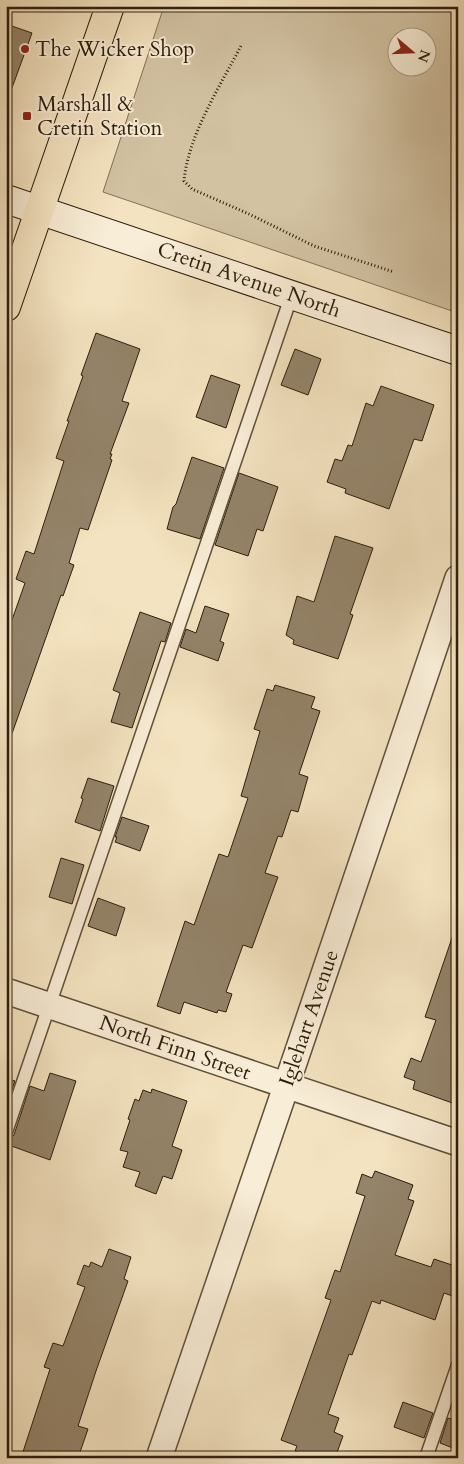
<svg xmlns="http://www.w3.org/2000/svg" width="464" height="1464" viewBox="0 0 464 1464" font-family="Cardo,serif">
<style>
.green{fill:#d2c2a2;stroke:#807058;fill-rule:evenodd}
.building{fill:#94846a;stroke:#2d1e0d}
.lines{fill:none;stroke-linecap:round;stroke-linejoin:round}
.service-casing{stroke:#5f4f3a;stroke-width:15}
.minor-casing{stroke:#5f4f3a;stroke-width:28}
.secondary-casing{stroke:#2d1e0d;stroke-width:30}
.primary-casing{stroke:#2d1e0d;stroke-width:30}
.path{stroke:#2d1e0d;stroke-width:3;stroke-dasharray:1 2.5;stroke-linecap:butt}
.service{stroke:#f8edd6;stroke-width:12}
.minor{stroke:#f8edd6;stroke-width:25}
.secondary{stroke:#f8edd6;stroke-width:28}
.primary{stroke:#f4e3c0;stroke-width:28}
.poi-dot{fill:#8f2418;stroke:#f8edd6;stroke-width:2}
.labels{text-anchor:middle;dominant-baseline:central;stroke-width:4;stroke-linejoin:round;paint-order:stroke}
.poi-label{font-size:21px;fill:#2d1e0d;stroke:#f8edd6;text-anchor:start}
.street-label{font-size:21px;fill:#2d1e0d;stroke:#f8edd6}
</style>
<rect width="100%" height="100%" fill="#f4e3c0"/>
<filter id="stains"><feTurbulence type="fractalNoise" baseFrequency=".004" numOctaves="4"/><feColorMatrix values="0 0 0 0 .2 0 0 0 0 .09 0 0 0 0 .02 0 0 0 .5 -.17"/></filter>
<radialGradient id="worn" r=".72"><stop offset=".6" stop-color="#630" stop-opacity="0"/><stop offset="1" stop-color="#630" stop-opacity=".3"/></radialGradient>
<path class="green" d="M164,6H458V313L103,192ZM396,38H426V68H396Z"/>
<path class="building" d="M6,24L32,33L9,96H6Z
M96,333L140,349L122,401L129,403L110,454H112L110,459L112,460L88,530L80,528L69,563L74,565L63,596L61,595L9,742L6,741V637L25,583L16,579L26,551L34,554L64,461L56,458L69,421H67L83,376L81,375Z
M295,349L321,359L308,395L281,385Z
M211,375L240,385L226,428L196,417Z
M381,386L434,405L422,441L414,439L389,509L345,493L346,489L327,482L335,459L342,461L348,445L352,446L366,403L373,406Z
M192,457L224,468L200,539L167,529L173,507L176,504Z
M239,473L278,487L263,531L257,529L248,556L215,545Z
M335,536L373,548L350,614L353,615L338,659L293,644L294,640L286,635L297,596L314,602Z
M205,606L229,614L220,641L224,643L218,661L180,647L186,629L196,633Z
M140,612L171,623L165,642L161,641L132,728L111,722L120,693L113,690Z
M275,685L315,697L311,708L320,711L299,774L308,777L298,812L291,810L282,837L278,836L265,873L278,877L252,948L243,945L226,992L232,994L226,1012L218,1010L217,1013L184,1002L180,1014L157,1006L185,921L194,925L219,854L228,857L248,798L241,796L260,731L254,729L267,689L273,691Z
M88,778L114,786L100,831L75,822L83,799L81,798Z
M122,817L149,826L140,851L115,842L117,837H115Z
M61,858L84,865L72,904L49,897Z
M98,898L125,908L116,936L88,926Z
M454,932L458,933V1105L413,1089L415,1081L404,1077L411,1058L421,1062L436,1020L425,1017Z
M50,1073L76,1081L50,1160L6,1144V1140L11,1138L14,1135L30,1086L44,1091Z
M6,1078L15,1081L6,1106Z
M152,1089L187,1101L172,1146L182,1150L172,1179L163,1176L156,1194L135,1186L140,1172L123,1167L128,1152L120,1150L130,1120L128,1119L135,1099L139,1101L143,1090L151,1093Z
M375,1171L413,1185L408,1199L414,1201L395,1255L431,1267L434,1259L458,1267V1298L444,1293L435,1320L381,1300L380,1304L372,1301L352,1355L349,1354L328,1414L339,1418L334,1432L343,1436L335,1458H314L295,1451L297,1446L281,1440L331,1300L325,1298L335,1270L340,1272L365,1196L356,1193L362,1174L372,1178Z
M109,1249L131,1257L124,1279L128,1281L96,1371L78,1426L88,1429L78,1458H21L50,1369L44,1367L53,1343L63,1346L85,1287L77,1284L84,1265L89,1267L91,1262L102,1267Z
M403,1402L433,1413L424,1438L394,1427Z
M448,1418L458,1421V1450L440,1443Z"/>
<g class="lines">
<defs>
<path id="service" d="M6,1132L292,294
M426,1458L458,1365"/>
<path id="minor" d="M6,991L458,1143
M159,1458L279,1107L458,578"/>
<path id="secondary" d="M6,199L458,351"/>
<path id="primary" d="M6,307L110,6"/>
</defs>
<use href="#service" class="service-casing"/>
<use href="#minor" class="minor-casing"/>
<use href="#secondary" class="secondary-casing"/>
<use href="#primary" class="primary-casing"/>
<path class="path" d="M241,46C220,86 188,136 184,181L192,189L249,214L314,246L394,272"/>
<use href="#service" class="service"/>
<use href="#minor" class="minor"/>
<use href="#secondary" class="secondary"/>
<use href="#primary" class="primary"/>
</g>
<g class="poi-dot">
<circle cx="25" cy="49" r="5"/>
<rect x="22" y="111" width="10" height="10" rx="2.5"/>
</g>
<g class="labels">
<g class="poi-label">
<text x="35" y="49">The Wicker Shop</text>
<text x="37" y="104">Marshall &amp;<tspan x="37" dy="24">Cretin Station</tspan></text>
</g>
<g class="street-label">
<text transform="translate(249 280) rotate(19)">Cretin Avenue North</text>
<text transform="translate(309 1018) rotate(-71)">Iglehart Avenue</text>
<text transform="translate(175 1048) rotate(19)">North Finn Street</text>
</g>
</g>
<rect width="464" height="1464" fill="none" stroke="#f4e3c0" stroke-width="25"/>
<rect x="8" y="8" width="449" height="1449" fill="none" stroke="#2d1e0d" stroke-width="2.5"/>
<rect x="12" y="12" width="439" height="1439" fill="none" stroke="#2d1e0d"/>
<g transform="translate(412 52) rotate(109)"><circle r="24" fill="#f8edd6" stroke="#a79a86"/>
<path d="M0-4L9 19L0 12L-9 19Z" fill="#8f2418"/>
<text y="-8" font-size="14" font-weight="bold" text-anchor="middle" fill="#2d1e0d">N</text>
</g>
<rect width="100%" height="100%" filter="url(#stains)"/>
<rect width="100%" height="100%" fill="url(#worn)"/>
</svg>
